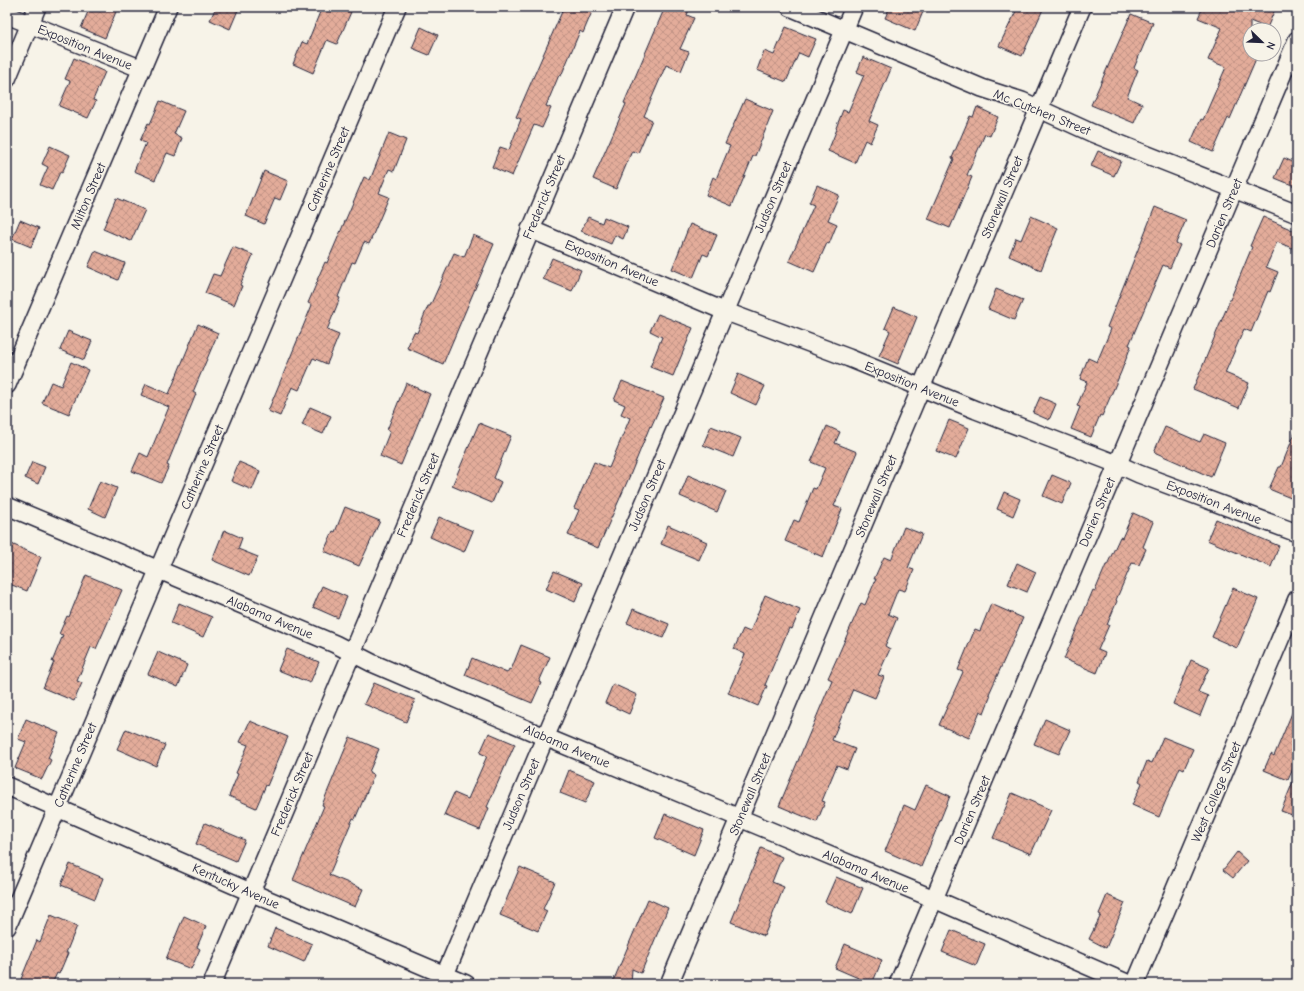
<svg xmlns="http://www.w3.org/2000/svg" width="1304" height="991" viewBox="0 0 1304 991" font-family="'Comic Neue',sans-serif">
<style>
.building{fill:url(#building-cross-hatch);stroke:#22223b}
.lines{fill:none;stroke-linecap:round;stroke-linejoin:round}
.minor-casing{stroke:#22223b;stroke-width:20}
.minor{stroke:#f7f3e8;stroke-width:17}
.labels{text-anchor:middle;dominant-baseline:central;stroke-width:3.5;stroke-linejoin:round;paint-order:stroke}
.street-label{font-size:13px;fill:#22223b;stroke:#f7f3e8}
</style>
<defs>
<pattern id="building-cross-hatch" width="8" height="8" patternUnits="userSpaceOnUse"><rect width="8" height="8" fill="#e3ac9a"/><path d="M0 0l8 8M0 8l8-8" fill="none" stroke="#c29486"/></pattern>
</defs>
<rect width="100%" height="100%" fill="#f7f3e8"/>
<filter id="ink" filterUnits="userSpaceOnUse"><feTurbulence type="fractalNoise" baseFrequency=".025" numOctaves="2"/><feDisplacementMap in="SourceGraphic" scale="8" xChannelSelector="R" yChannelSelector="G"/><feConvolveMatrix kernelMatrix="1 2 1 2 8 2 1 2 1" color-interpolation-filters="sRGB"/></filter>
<g filter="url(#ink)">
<path class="building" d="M90,7H118L105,38L81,28Z
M216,7H230L238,10L230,29L210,20Z
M322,7H340L351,12L337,44L327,40L313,73L293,64L302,42L307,44Z
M564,7H594L583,33L580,31L561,76L559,75L546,106L551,108L542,128L534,125L512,176L492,167L500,147L509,150L521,119L516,117Z
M665,7H690L687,15L694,18L680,49L689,52L681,71L666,65L644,116L652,120L638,153L632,151L616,189L593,179L626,104L624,103Z
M890,7H925L915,31L885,18Z
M1018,7H1044L1022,56L999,46Z
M1203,7H1276L1267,28L1250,21V54H1258L1230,119L1228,118L1213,152L1191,142L1201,119L1203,120L1226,67L1208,60L1222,28L1198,18Z
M1131,14L1153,23L1134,68L1138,70L1127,97L1142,104L1134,123L1091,105Z
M421,27L438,35L429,55L412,48Z
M786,27L816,39L808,57L799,53L786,82L757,70L764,51L774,55Z
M863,57L891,69L869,121L878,125L870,143L865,140L855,163L828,151L837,129L836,128L843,110L848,112L864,75L857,72Z
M74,58L105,72L93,100L96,101L88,118L59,106L70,81L65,79Z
M745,99L773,111L755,156H753L732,206L706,195L713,177L716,179L730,146L725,144Z
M160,101L184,111L174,134L182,138L175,156L167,153L155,180L134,171L146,143L140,141L148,123L150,124Z
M977,107L998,117L990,136L985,134L967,175L972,177L950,228L928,219L954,159L952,158L970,116L973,117Z
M389,133L406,140L394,171L389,169L379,193L389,197L369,244L364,242L355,263L352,262L338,297L340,298L327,330L339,335L327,364L313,358L299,390L292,387L280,416L268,411L312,305L308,303L318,280H317L325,262L327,263L364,177L370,180Z
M50,146L70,155L62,173L60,172L52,190L40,185L48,167L42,164Z
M1098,151L1121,161L1114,176L1091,166Z
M1284,158L1297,164V187L1275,178Z
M264,171L288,181L280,200L275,198L264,224L246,216Z
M817,185L839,195L828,220L837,224L829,244L827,243L814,272L789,261L814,205L809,203Z
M116,198L145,210L131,241L103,229Z
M1155,207L1186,220L1176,243L1180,245L1170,268L1163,265L1129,345L1131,346L1121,372L1102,416L1100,415L1091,437L1071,429L1080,407L1077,406L1087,382L1080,379L1088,358L1097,362L1111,329L1107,327Z
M1031,216L1058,228L1041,270L1009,256L1016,238L1021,240Z
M588,217L602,223L604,217L628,227L623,239L615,235L611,244L581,231Z
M1263,217L1297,232V250L1277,242L1266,267L1278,272L1270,292L1268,291L1251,332L1244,329L1225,373L1249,383L1239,408L1193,389L1252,247L1250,246Z
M20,220L39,228L31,247L12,239Z
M690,224L717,235L708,256L703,254L693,278L672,269Z
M473,235L494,244L443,364L407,348L414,332L417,333L428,306H430L454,253L464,257Z
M233,247L253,255L240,285L242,286L234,305L205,293L213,274L220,276Z
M95,251L125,263L118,280L88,267Z
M552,258L581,270L572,291L543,279Z
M996,289L1023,300L1014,320L988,309Z
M894,307L917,317L898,364L879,356L890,331L885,328Z
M658,314L693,328L673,376L650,367L662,337L650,331Z
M198,324L218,333L193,392L196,394L167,465L169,466L161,483L132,471L140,453L148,457L169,407L141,395L146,384L169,394Z
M68,331L92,341L84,360L60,350Z
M71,362L88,370L69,414L42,403L51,382L61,386Z
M738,374L765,386L756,405L730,393Z
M622,381L664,398L651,427L650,426L631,473L598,548L568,535L579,510L574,508L594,462L609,468L630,418L621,414L625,405L614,400Z
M406,383L430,394L401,465L380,456L390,431L387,430Z
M1040,397L1056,404L1049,420L1033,413Z
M310,407L331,416L323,434L302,425Z
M949,420L969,428L956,459L936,451Z
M479,423L511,436L494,478L501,482L492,503L452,486Z
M711,426L741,438L733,457L703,445Z
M827,426L840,432L835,443L857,452L834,506L842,509L823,557L785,541L794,520L799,522L813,488L816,489L825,468L811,462Z
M1165,427L1200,442L1204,434L1225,443L1211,477L1154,452Z
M1297,428V490L1293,499L1269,489L1279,467H1281Z
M32,462L45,467L38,484L25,478Z
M239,462L260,471L252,490L231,481Z
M688,475L726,491L717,512L680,496Z
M1052,475L1071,483L1062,504L1043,496Z
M100,481L117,488L105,517L88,509Z
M1004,492L1020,499L1013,516L997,509Z
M345,507L380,521L359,566L324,551L333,531L335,532Z
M1133,513L1153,522L1143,547L1146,549L1139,565L1132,563L1116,600L1117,601L1107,625H1109L1098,650L1105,653L1097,673L1064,659L1093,590L1095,591L1106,565H1107L1120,537L1122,538Z
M439,517L473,531L464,552L430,537Z
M1216,519L1279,546L1271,567L1207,540Z
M668,525L707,542L699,560L661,544Z
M904,527L922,534L908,568L914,570L905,591L898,589L888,614L897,618L885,646L890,649L878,675L884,677L875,698L853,689L832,740L855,749L847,769L837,765L822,801L825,802L817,822L779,806L832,680L828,678L837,658L861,603L865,605L876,579H874L884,557L891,560Z
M224,530L242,538L238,549L258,557L249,576L212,560Z
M7,542L41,557L27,591L7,583Z
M1017,563L1036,572L1027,592L1008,584Z
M554,571L583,583L575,602L546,589Z
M86,575L122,590L96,649L91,647L77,681L82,683L74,701L43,688L54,662H52L63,635L59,634L67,616L69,617Z
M322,586L347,597L338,618L313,607Z
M1233,588L1258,599L1237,648L1212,637Z
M765,595L800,610L792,629L789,628L765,685L767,686L758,706L728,693L745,654L734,649L743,629L750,632Z
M179,603L212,617L203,637L171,623Z
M991,604L1023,618L989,694L991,695L984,713L980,711L969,738L939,725L963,672L958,670L975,629L980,631Z
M633,609L669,624L663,638L627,623Z
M521,645L550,657L539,682L541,683L532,703L465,675L472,658L507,673L509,669L511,670Z
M287,649L319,662L310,683L278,670Z
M158,652L187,665L178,687L148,674Z
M1191,660L1209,668L1198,692L1208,696L1200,716L1173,704Z
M374,683L415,700L406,722L364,704Z
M613,684L637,695L629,714L605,703Z
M1297,701V760L1288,780L1264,770L1271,754L1274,756Z
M26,719L59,733L48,758L51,760L42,779L15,768L26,742L18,739Z
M1045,719L1070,730L1059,754L1034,744Z
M250,721L288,737L267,786L266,785L256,808L229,796L238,774L236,773L248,745L240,742Z
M126,729L165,745L156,766L117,749Z
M489,733L515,744L487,807L489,808L480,830L444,815L454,793L468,799L487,756L480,753Z
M350,737L379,749L369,772L374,775L355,819L353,818L329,875L363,889L355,907L293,880L324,806L322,805Z
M1163,737L1193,749L1184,769L1180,767L1159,817L1132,805L1142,783L1139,781L1147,761L1152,763Z
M569,770L595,781L585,803L560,793Z
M1297,772V803L1292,815L1281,811Z
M926,785L950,796L921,867L885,851L904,805L915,810Z
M1012,793L1051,810L1031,854L993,838Z
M665,814L704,830L694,855L655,838Z
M205,823L245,840L236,861L196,844Z
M761,848L782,857L772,882L784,887L764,936L731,922Z
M1237,852L1247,861L1233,878L1223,870Z
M70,864L103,878L95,899L61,885Z
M520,867L555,882L543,909L547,911L538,931L500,915Z
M836,877L863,888L852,914L825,902Z
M1107,895L1125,903L1106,948L1089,939L1101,915L1099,914Z
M648,899L668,908L641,973L632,969L631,984H612Z
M51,915L77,926L66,953H68L59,974L57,973L52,984H33L21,979L37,940L40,942Z
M184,916L206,926L197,947L200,949L191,969L166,959Z
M275,928L312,944L304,962L268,946Z
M951,930L985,944L976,966L942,952Z
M845,944L882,960L872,984L835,968Z"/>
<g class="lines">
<defs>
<path id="minor" d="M790,7L982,88L1022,101L1092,133L1297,214
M7,15L142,69
M7,79L37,7
M530,229L724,311L849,358L976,410L1117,464L1139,474L1297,533
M7,385L168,7
M7,506L335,644L372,663L545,737L934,899L1129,984
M7,786L250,892L466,984
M7,927L397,7
M212,984L625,7
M441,984L854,7
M669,984L1082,7
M898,984L1297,40
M1135,984L1297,599"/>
</defs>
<use href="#minor" class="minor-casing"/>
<use href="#minor" class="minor"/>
</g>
</g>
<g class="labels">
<g class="street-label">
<text transform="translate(85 47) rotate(22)">Exposition Avenue</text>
<text transform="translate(1042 112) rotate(22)">Mc Cutchen Street</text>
<text transform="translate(328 169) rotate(-67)">Catherine Street</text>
<text transform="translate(88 196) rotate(-67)">Milton Street</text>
<text transform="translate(544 197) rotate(-67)">Frederick Street</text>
<text transform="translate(773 197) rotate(-67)">Judson Street</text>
<text transform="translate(1002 197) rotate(-67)">Stonewall Street</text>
<text transform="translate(1224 213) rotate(-67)">Darien Street</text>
<text transform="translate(612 263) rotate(23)">Exposition Avenue</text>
<text transform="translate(912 384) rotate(22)">Exposition Avenue</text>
<text transform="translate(202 467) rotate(-67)">Catherine Street</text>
<text transform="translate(418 495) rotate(-67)">Frederick Street</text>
<text transform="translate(647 495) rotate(-67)">Judson Street</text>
<text transform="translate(876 496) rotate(-67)">Stonewall Street</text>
<text transform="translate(1214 502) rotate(21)">Exposition Avenue</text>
<text transform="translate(1097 512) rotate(-67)">Darien Street</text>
<text transform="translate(270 617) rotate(23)">Alabama Avenue</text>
<text transform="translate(567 746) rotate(23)">Alabama Avenue</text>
<text transform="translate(75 765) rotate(-67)">Catherine Street</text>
<text transform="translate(1216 792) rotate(-67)">West College Street</text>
<text transform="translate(292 794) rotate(-67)">Frederick Street</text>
<text transform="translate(521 794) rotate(-67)">Judson Street</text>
<text transform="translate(750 794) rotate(-67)">Stonewall Street</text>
<text transform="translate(972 810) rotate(-67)">Darien Street</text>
<text transform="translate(866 871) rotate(23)">Alabama Avenue</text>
<text transform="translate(236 886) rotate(24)">Kentucky Avenue</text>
</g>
</g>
<rect width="1304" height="991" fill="none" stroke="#f7f3e8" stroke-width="24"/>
<rect x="12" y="12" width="1280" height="967" fill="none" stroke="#22223b" stroke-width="1.5" filter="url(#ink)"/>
<g transform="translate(1262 42) rotate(113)"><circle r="19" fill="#f7f3e8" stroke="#a29fa3"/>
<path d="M0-3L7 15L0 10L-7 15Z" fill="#22223b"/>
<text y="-6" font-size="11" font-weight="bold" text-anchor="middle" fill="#22223b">N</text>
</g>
</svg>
